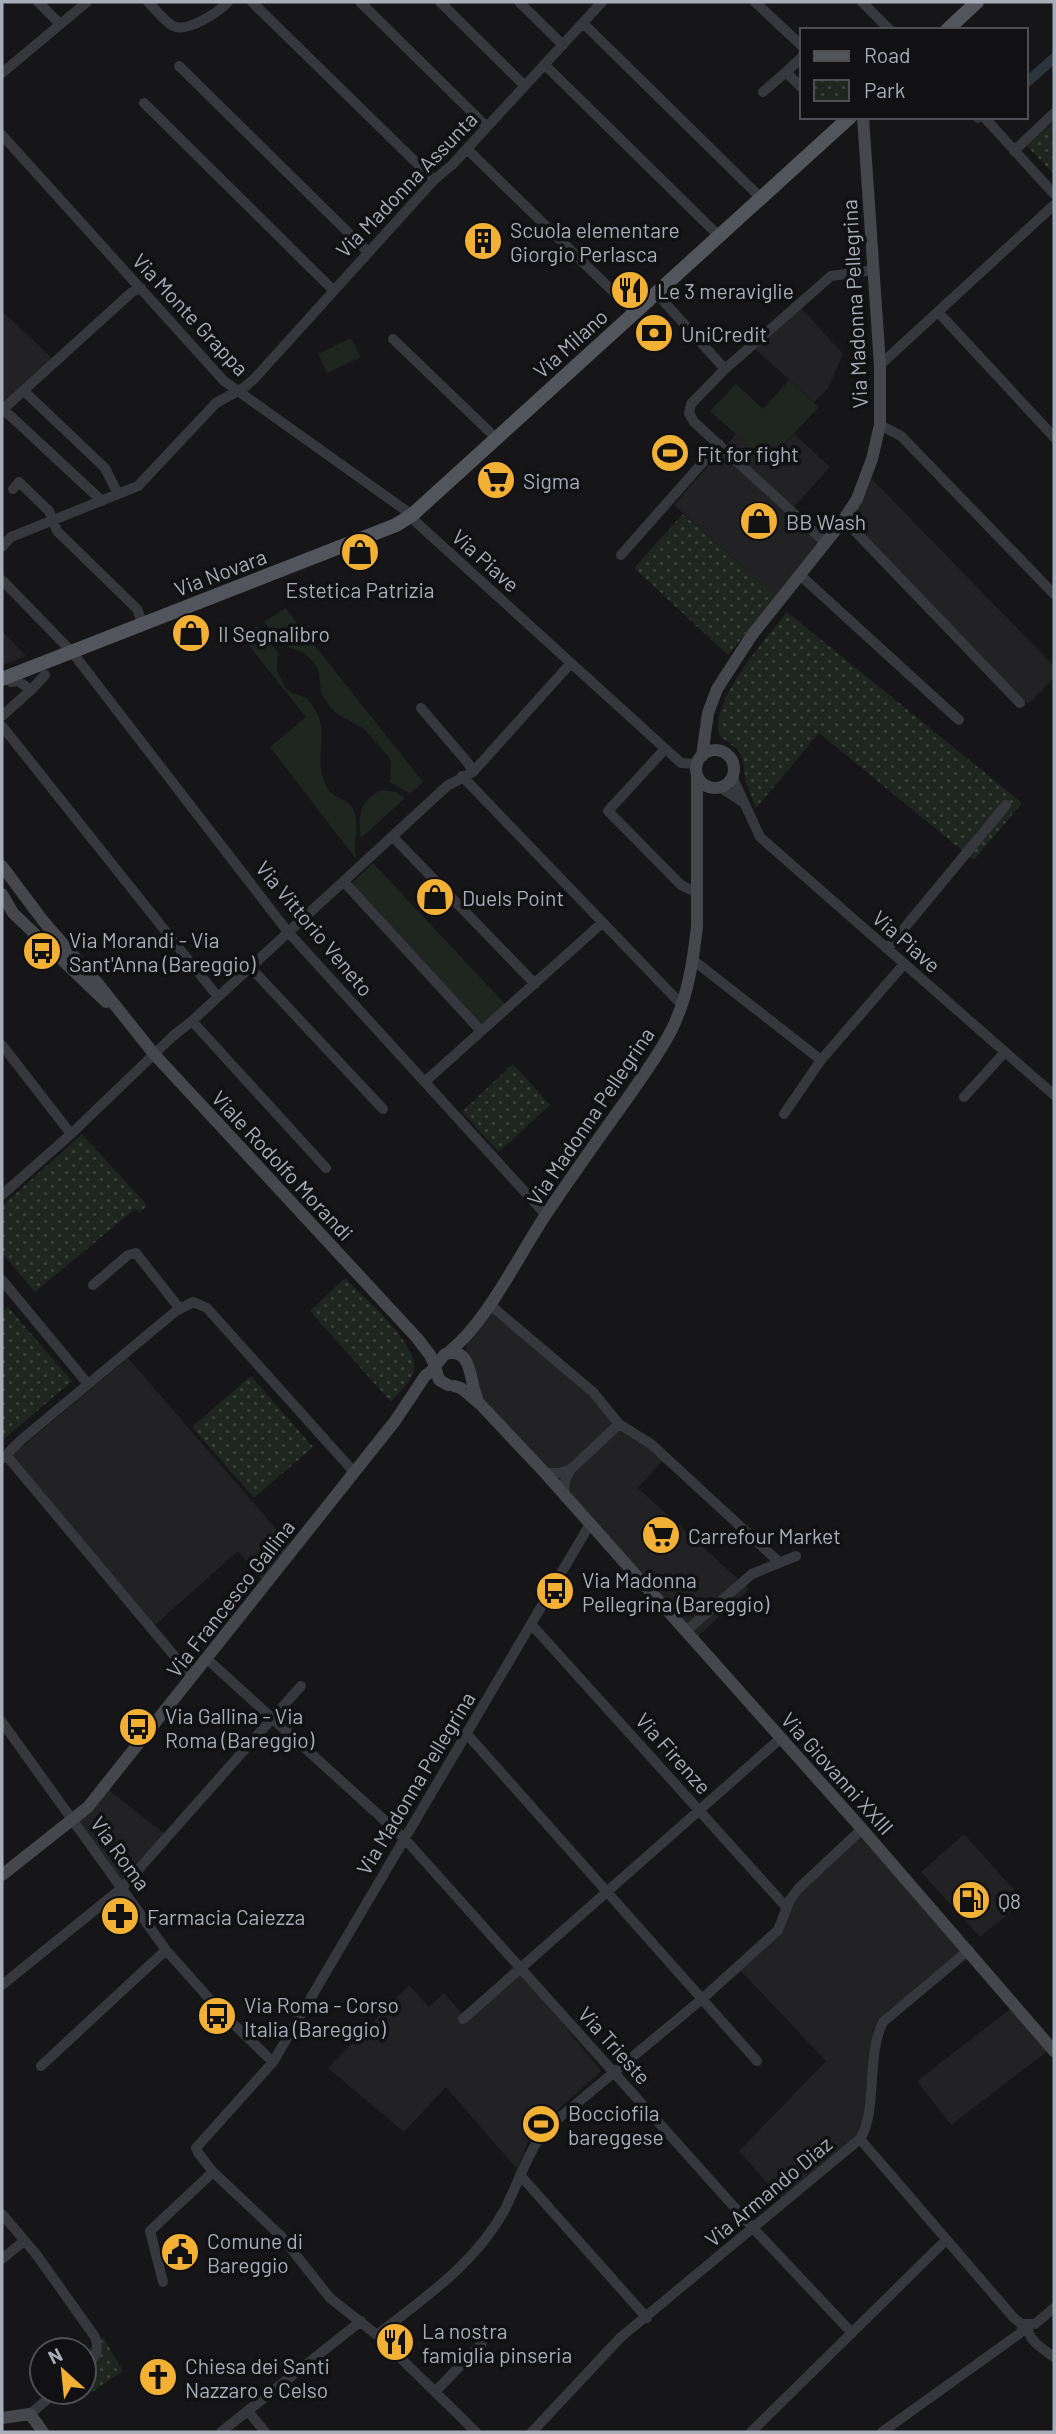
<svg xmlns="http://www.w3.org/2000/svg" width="1056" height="2434" viewBox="0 0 1056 2434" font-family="Barlow,sans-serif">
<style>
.built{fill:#222225}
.grass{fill:#1e261f}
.park{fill:url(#park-dots)}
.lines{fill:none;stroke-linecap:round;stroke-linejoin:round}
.canal{stroke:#2c353c;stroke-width:10}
.street{stroke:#37383d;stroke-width:10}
.secondary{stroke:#45474d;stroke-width:12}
.primary{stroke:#53555c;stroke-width:14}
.labels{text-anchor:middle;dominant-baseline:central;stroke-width:7;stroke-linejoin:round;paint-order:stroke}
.street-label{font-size:21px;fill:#a8adb8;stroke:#111113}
.poi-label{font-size:21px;fill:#a8adb8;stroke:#111113;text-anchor:start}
</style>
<defs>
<pattern id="park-dots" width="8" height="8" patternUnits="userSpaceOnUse" patternTransform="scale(1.75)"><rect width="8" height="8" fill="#1e261f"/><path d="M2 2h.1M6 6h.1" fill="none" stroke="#3c433d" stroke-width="1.8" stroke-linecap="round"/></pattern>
</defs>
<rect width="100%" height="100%" fill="#161618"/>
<path class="built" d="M801,308L843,354L828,388L814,402L755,349Z
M2,311L54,360L2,407Z
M736,434L767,462L794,434L830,467L792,509L826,539L779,599L674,505Z
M870,477L1054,666V678L1028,704L846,521Z
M2,631L26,656H27L2,665Z
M490,1308L664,1459L638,1488L749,1589L695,1639L482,1403L466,1349L467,1342Z
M128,1358L291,1546L263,1581L238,1551L155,1625L12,1455Z
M106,1788L166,1835L122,1885L75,1819Z
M862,1833L964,1949L878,2020L873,2030L862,2129L853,2140L782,2200L739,2151L826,2061L739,1969L781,1931L792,1901L800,1891Z
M964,1834L1024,1901L980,1937L921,1872Z
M521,1972L601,2071L551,2116L529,2140L517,2169L446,2087L404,2132L328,2068L409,1985L429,2007L444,1993L467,2019Z
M1013,2007L1049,2050L951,2125L917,2081Z"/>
<path class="grass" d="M351,338L361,357L327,373L318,354Z
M789,380L819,407L767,462L710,411L736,384L763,409Z
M285,608L423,782L410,794L390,782L391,762L389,757L364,729L337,714L331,708L321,693L319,673L315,664L306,654L281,644L264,622Z
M258,626L278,653L277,671L286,688L292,693L307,698C312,705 318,713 320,721C325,741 316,762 324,781C332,801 343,796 351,806C360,817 355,837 355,849C355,852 356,855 356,859L270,747L306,717L242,637Z
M382,790L396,792L405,798L361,838C357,816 361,799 382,790Z
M373,863L505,1004L480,1027L351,884Z"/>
<path class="park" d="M1054,121V174L1027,146Z
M683,514L776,596L728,655L634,568Z
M787,612L1022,803L974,860L819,733L756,808L746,782L742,757L738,750L720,736C707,703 767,638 787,612Z
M513,1064L550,1105L499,1152L462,1112Z
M82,1134L147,1205L140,1213L135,1209L35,1292L2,1253V1206Z
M345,1278C363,1297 420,1345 414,1371C411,1382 398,1393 391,1402L310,1311Z
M8,1307L72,1381L2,1441V1312Z
M251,1376L313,1447L254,1498L192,1427Z
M103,2337L123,2371L86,2396L80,2392H84V2355Z"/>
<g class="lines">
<path class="canal" d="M1026,83L1054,58
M978,117V118"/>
<path class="street" d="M38,2L60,24
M148,2C155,9 164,21 173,26C187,33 219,12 228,2
M252,2L434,180
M360,2L487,127
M440,2L525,86
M519,2L563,45
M755,2L802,46
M862,2L890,30
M583,23L761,198
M802,57L786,72L802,88
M545,65L719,236
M179,66L368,252
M2,73L87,2
M763,92L786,72
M144,103L332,289
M984,117L1054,194
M2,135L224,381L412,515L417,523L681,763L697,764
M467,149L635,313
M1014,151L1054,113
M656,293L725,369
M938,312L1054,437
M393,339L496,438
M880,365L1054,205
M24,391L105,468L118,494
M3,409L102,501
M2,410L132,292L141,288
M880,425L901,436L1054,594
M13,489L19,482L49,511L57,531L137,609L143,624
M842,522L851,527L1020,703
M826,543L694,422L689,413L691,404L725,369L831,276L874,270
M2,547L11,537L138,486L216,403L245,387L255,378L434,180L452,165L602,2
M621,555L719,444
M800,575L959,720
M2,580L72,652L288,932L546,1215
M11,682L18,681L31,690
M421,708L468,763L473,772
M2,716L31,690L45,675
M2,726L218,997
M665,749L608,811L681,885L697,893
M462,776L682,1005
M732,776L760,837L1054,1095
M720,787L741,801
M393,837L535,984
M344,882L481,1031
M887,949L1006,805
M693,960L821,1060
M250,967L383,1109
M192,1021L326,1168
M2,1045L71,1134
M427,1083L429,1078L602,923
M964,1097L1005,1052
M784,1114L821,1060L904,964
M2,1195L71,1134L173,1036L192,1021L447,786L473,772L571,663
M2,1280L88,1384
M93,1285L128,1255L136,1253L180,1309
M489,1304L593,1392L619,1424L651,1444L779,1562
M6,1455L192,1677
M2,1459L21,1440L176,1311L193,1302L207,1308L354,1472
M570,1470L619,1424
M545,1473H559L570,1470L565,1481L564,1496
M531,1624L787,1908
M686,1631L752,1574L796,1556
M207,1659L404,1838L753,2228L852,2333
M2,1722L166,1950L222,2013L273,2062
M466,1733L757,2061
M2,1985L122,1888L301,1686
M463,2019L781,1738
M41,2066L166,1950
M860,2139L1013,2317L1021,2324H1035L1054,2308
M520,2175L647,2318
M2,2214L36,2254L95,2337C100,2351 95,2358 84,2369
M2,2259L24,2241
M163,2282L150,2231L213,2172
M1027,2325C1028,2341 1042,2348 1054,2357
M377,2335C425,2297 473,2266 504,2211C518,2184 527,2153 546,2129L702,1999L778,1930L790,1900L798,1889L862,1829
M435,2392L482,2343
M248,2411L265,2432
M30,2414L56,2392
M221,2432L361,2321
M476,2432L377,2335L330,2298L281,2236L213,2172L199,2154L196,2148L273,2062L590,1524
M532,2432L621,2337L860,2139C878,2111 866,2054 883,2022L969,1950
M751,2432L945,2241
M882,2432L1019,2334L1027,2325"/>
<path class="secondary" d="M696 769a19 19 0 1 1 38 0a19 19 0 1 1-38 0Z
M702,756L708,713L717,689L752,635L842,522L857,499L872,459L880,425V365L863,117
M2,866L44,922L99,985L154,1054L417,1338L430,1355L435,1366
M2,894L13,913L106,1002
M449,1352C488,1321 518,1256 547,1213C573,1174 601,1135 629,1096C644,1074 660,1053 672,1029C688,996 693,962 697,926V776
M448,1385L439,1380L435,1366L445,1354C473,1346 469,1381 477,1398
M454,1386L461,1388L481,1405L545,1473L862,1829L1054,2051
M2,1875L88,1807L395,1421L425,1376L435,1368
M2,2418L30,2414L43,2432"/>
<path class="primary" d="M947,30L977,2
M2,679L396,525L412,515L850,117"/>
</g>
<defs>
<symbol id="building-disc" viewBox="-11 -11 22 22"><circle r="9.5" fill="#f2b134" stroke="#111113"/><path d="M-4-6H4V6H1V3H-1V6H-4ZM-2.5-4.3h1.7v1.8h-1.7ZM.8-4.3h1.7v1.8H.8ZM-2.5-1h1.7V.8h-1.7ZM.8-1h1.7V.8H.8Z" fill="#111"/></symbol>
<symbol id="restaurant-disc" viewBox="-11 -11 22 22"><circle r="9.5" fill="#f2b134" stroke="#111113"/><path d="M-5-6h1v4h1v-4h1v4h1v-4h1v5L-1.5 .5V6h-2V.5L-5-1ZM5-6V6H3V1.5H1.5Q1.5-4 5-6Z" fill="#111"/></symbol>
<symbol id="bank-disc" viewBox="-11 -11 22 22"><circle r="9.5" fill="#f2b134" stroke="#111113"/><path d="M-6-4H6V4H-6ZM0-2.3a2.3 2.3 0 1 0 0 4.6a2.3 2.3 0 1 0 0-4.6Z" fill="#111"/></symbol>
<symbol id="stadium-disc" viewBox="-11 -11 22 22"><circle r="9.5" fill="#f2b134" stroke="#111113"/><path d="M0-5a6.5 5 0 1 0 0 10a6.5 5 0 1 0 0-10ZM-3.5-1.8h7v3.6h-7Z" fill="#111"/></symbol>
<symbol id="supermarket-disc" viewBox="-11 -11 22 22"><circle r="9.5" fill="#f2b134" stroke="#111113"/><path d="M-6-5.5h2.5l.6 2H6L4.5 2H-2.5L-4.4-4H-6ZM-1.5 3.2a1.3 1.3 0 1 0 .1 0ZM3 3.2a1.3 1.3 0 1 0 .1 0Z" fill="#111"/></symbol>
<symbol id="shop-disc" viewBox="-11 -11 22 22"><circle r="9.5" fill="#f2b134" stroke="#111113"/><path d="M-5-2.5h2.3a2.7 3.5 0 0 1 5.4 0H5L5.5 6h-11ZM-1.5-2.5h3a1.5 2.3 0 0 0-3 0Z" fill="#111"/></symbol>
<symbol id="bus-disc" viewBox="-11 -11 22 22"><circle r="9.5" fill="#f2b134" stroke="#111113"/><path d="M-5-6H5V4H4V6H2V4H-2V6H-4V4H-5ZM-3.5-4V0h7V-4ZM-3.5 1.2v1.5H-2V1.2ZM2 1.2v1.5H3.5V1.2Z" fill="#111"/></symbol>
<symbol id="fuel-disc" viewBox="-11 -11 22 22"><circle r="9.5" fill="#f2b134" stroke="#111113"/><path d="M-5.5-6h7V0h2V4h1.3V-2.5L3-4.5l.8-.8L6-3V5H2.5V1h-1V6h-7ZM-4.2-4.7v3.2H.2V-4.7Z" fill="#111"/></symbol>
<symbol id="pharmacy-disc" viewBox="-11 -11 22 22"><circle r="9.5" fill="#f2b134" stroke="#111113"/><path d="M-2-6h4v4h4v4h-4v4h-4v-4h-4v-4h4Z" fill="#111"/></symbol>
<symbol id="civic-disc" viewBox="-11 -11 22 22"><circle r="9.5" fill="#f2b134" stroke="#111113"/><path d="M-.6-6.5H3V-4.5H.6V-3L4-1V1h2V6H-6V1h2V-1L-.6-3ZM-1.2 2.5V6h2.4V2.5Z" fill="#111"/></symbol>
<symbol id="church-disc" viewBox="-11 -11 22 22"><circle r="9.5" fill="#f2b134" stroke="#111113"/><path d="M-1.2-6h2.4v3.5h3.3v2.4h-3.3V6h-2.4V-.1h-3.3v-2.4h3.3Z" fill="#111"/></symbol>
</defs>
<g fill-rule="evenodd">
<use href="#building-disc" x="461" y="219" width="44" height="44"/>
<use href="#restaurant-disc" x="608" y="268" width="44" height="44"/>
<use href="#bank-disc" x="632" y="311" width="44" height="44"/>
<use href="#stadium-disc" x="648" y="431" width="44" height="44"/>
<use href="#supermarket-disc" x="474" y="458" width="44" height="44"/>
<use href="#shop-disc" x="737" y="499" width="44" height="44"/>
<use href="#shop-disc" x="338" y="530" width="44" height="44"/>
<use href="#shop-disc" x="169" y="611" width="44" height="44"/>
<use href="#shop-disc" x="413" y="875" width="44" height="44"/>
<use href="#bus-disc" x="20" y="929" width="44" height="44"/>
<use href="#supermarket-disc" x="639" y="1513" width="44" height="44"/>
<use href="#bus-disc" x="533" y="1569" width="44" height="44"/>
<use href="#bus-disc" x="116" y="1705" width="44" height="44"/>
<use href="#fuel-disc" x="949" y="1878" width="44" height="44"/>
<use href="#pharmacy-disc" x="98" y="1894" width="44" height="44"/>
<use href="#bus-disc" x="195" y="1994" width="44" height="44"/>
<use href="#stadium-disc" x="519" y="2102" width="44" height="44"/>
<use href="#civic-disc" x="158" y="2230" width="44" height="44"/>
<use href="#restaurant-disc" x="373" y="2320" width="44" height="44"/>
<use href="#church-disc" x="136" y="2355" width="44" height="44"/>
</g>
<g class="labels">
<g class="street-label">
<text transform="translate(406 184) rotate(-46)">Via Madonna Assunta</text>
<text transform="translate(854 304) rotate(-93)">Via Madonna Pellegrina</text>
<text transform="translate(191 314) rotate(47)">Via Monte Grappa</text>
<text transform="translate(570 343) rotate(-42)">Via Milano</text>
<text transform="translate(486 560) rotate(42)">Via Piave</text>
<text transform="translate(220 572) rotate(-21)">Via Novara</text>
<text transform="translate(315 928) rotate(50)">Via Vittorio Veneto</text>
<text transform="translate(907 941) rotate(41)">Via Piave</text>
<text transform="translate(590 1116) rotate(-56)">Via Madonna Pellegrina</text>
<text transform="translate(283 1165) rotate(47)">Viale Rodolfo Morandi</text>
<text transform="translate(230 1598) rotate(-52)">Via Francesco Gallina</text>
<text transform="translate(674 1753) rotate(48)">Via Firenze</text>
<text transform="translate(838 1773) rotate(48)">Via Giovanni XXIII</text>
<text transform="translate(415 1783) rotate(-59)">Via Madonna Pellegrina</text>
<text transform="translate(121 1853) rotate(54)">Via Roma</text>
<text transform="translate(615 2045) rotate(48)">Via Trieste</text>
<text transform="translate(768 2191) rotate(-40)">Via Armando Diaz</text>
</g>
<g class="poi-label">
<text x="510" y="229">Scuola elementare<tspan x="510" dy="24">Giorgio Perlasca</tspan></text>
<text x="657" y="290">Le 3 meraviglie</text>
<text x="681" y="333">UniCredit</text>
<text x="697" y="453">Fit for fight</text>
<text x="523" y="480">Sigma</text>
<text x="786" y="521">BB Wash</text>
<text x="360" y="589" text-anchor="middle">Estetica Patrizia</text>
<text x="218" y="633">Il Segnalibro</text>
<text x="462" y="897">Duels Point</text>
<text x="69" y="939">Via Morandi - Via<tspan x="69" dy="24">Sant'Anna (Bareggio)</tspan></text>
<text x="688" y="1535">Carrefour Market</text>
<text x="582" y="1579">Via Madonna<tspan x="582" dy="24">Pellegrina (Bareggio)</tspan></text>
<text x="165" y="1715">Via Gallina - Via<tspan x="165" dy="24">Roma (Bareggio)</tspan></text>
<text x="998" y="1900">Q8</text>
<text x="147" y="1916">Farmacia Caiezza</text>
<text x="244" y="2004">Via Roma - Corso<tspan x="244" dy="24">Italia (Bareggio)</tspan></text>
<text x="568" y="2112">Bocciofila<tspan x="568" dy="24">bareggese</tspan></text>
<text x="207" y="2240">Comune di<tspan x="207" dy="24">Bareggio</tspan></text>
<text x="422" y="2330">La nostra<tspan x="422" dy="24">famiglia pinseria</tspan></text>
<text x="185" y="2365">Chiesa dei Santi<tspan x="185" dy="24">Nazzaro e Celso</tspan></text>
</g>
</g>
<rect width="1056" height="2434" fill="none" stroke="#a8adb8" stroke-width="7"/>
<rect x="800" y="28" width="228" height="91" fill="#111113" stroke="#4d4f55" stroke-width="2"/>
<rect x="814" y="51" width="35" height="10" fill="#53555c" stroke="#4d4f55" stroke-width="2"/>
<text x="864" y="63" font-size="21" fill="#a8adb8">Road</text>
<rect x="814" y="80" width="35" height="21" fill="url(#park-dots)" stroke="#4d4f55" stroke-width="2"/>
<text x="864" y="98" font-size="21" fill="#a8adb8">Park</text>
<g transform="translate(63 2371) rotate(333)"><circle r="33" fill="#111113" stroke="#4d4f55" stroke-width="2"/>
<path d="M0-5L12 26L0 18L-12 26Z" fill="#f2b134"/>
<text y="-10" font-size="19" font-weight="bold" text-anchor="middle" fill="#a8adb8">N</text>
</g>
</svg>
